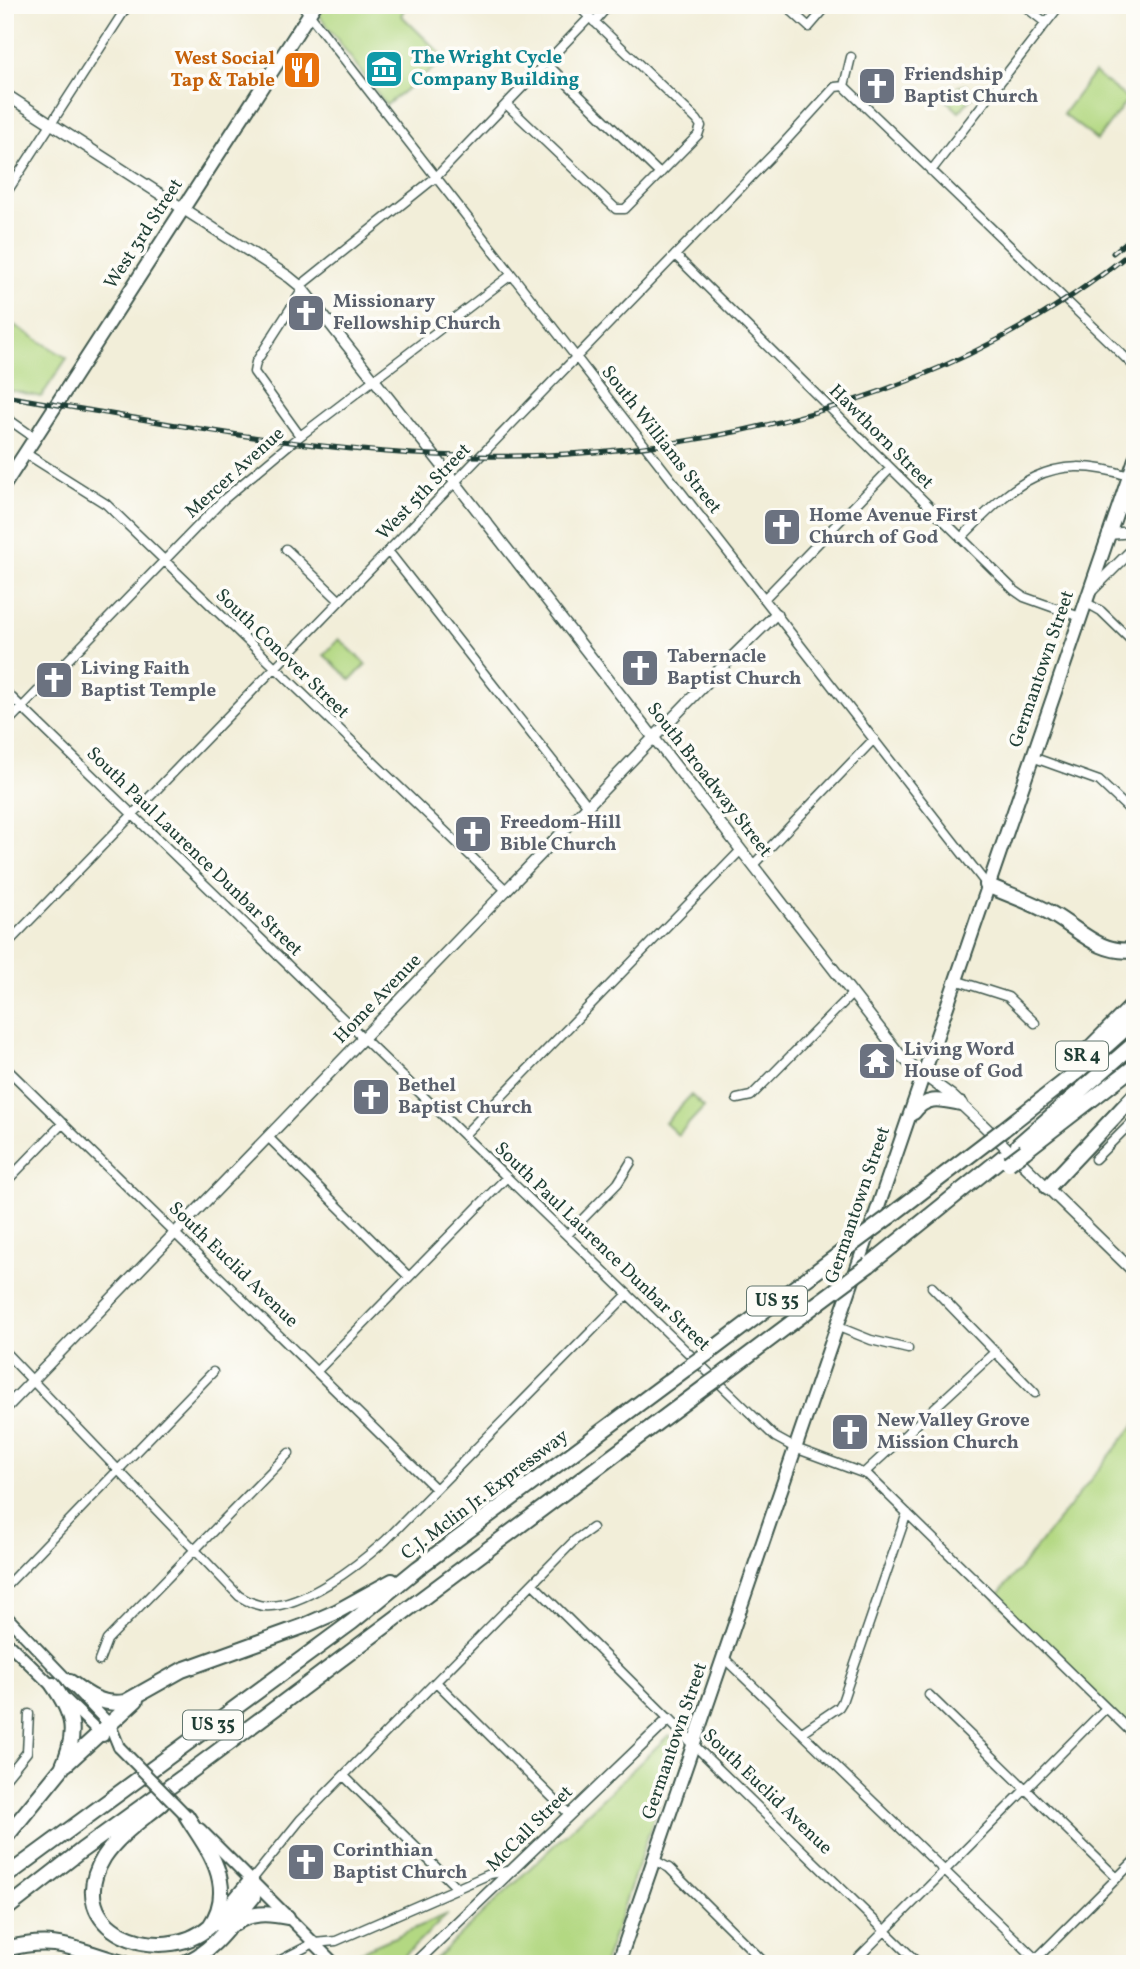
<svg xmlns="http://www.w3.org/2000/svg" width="1140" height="1969" viewBox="0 0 1140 1969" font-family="Vollkorn,serif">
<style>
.green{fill:#b3d882;stroke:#698a5b;stroke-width:2}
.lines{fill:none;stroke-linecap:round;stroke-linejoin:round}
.minor-casing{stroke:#3f584d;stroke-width:11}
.tertiary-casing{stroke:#3f584d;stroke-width:13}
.secondary-casing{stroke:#3f584d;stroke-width:14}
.primary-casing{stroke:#3f584d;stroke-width:16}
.motorway-casing{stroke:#3f584d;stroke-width:18}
.minor{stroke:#fff;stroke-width:8}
.tertiary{stroke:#fff;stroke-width:10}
.secondary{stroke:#fff;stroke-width:10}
.primary{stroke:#fff;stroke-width:12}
.motorway{stroke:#fff;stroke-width:14}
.rail-casing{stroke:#1f3d34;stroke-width:5}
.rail{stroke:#fdfcf7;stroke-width:2.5;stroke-dasharray:8;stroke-linecap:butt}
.secondary-bridge-casing{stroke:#3f584d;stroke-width:14;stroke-linecap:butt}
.motorway-bridge-casing{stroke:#3f584d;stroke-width:18;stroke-linecap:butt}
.secondary-bridge{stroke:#fff;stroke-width:10}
.motorway-bridge{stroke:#fff;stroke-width:14}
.labels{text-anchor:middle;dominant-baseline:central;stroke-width:7;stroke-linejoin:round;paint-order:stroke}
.shield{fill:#fdfcf7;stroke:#62766e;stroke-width:2}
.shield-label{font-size:18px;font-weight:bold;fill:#1f3d34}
.culture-label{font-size:19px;font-weight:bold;fill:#0d838f;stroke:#fdfcf7;text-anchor:start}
.food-label{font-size:19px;font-weight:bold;fill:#c56008;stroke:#fdfcf7;text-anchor:end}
.worship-label{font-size:19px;font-weight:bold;fill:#5b616d;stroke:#fdfcf7;text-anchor:start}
.street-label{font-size:19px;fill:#1f3d34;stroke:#fdfcf7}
</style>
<rect width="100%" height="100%" fill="#fdfcf7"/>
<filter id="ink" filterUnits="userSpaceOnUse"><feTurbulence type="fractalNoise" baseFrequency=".0143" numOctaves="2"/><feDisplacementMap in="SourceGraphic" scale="14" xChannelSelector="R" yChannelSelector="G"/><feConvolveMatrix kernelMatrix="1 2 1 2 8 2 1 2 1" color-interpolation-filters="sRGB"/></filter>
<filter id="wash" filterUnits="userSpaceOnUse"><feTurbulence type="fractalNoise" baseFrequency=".00686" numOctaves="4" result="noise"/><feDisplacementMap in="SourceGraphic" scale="28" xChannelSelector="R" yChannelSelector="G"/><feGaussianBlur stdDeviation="1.57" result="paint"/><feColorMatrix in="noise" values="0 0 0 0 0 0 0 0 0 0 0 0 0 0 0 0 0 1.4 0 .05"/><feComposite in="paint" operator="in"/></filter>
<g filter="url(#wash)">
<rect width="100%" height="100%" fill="#f2eed9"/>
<path class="green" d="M326,5H407L401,15L446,59L386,105L319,15Z
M1094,73L1128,99L1097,140L1063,114Z
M966,85L971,89L973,96L959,112L947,101L959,86Z
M14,325L67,358L41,397L5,389V338Z
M339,639L366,664L351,680L324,655Z
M691,1095L704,1107L678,1135L665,1123Z
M1135,1424V1736L995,1599Z
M669,1735L679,1745L604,1964H430Z
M448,1914L396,1964H332Z"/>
</g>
<g filter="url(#ink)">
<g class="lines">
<defs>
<path id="minor" d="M302,5L987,885
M785,5L809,27L828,5
M1023,5L1046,23
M594,22L609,5
M546,63L660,174
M844,86L1135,367
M844,86L851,57
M506,104L616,209H625L698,135L701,126L697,120L577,5
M931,171L1060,5
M5,195L128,5
M675,255L1014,590L1024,597L1080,617
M300,286L436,177L590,17
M5,417L35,438
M300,436L254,372L256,362L303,289
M25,453L106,504L507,891
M961,538C1014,484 1048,450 1129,476
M286,549L340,601
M388,551L588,806
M764,599L890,469
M1085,602L1101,611L1135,644
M5,691L775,1437L795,1448L868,1475L1135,1736
M5,725L223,500L291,443L511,275
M1032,757L1099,781L1135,815
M753,865L874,739
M1131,930L1135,925
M5,946L782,145L835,87L844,86
M955,980L1008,997L1035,1023
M5,1067L436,1489
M737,1099L751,1096L853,993
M464,1135L741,850
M268,1137L409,1277
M1095,1159L1135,1119
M5,1183L63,1123
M567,1235L618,1183L631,1162
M932,1287L1035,1393
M836,1326L871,1340L908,1349
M5,1352L239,1596C247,1601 255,1605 264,1606C302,1609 358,1565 385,1541L628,1294
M317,1371L507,1177
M864,1473L995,1352
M533,1584L669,1719
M5,1587L213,1372
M724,1658L1036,1959
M99,1661L107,1640L289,1453
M436,1682L569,1814
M929,1695L1117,1878
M802,1732L839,1707L842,1702L907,1513
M692,1743L919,1964
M344,1776L457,1888
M5,1779L27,1752L29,1714
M654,1860L669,1868L766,1964
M251,1881L301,1819L575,1540L592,1528
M273,1964L314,1943L336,1941L490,1874L513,1870
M852,1964L1106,1708
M1031,1964L1135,1860"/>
<path id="tertiary" d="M5,94L289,277L300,286L455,482L901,1056L914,1068L951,1095L982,1124L1135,1273
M1123,495L1127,510L1135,514
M1108,534L1135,532
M1091,591L1135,547
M5,1409L718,671L776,614
M414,1964L669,1719L692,1743"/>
<path id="secondary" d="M5,1615L110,1725L119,1747
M5,1640L103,1736
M200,1829L335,1964"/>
<path id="primary" d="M5,484L315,5
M914,1113C927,1095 941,1100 961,1104
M618,1964L1135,459"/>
<path id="motorway" d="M987,885C1009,895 1032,902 1052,914C1080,930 1100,955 1135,950
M1080,1058L1135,1003
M1004,1129L1078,1071L1135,1020
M1018,1145L1135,1043
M1025,1151L1135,1066
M1048,1187L1135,1095
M889,1217L987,1142
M869,1265L1003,1157
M708,1353L846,1249
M726,1372L818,1303
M70,1682C87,1695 103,1706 125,1702L182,1670L304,1626L336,1612L392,1581
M66,1764L136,1700
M162,1803C143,1819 118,1835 104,1857C59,1930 162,1969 210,1926C219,1913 223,1897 220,1881C216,1857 198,1835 186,1815
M5,1838L62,1768C78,1733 74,1715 53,1685
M5,1877L352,1622L418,1568L687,1368
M5,1910L82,1850L194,1769L705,1387
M216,1923L251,1881
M234,1924C250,1912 268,1913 287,1917
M5,1949C61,1935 75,1951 126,1964
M182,1964C213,1953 232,1922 253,1897L251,1881"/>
</defs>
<use href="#minor" class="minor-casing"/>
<use href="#tertiary" class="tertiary-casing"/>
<use href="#secondary" class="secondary-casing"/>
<use href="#primary" class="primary-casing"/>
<use href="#motorway" class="motorway-casing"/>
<use href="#minor" class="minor"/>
<use href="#tertiary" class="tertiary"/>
<use href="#secondary" class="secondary"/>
<use href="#primary" class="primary"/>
<use href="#motorway" class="motorway"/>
<defs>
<path id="rail" d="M1113,253L1135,235
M5,396C132,417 258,442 386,452C646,473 930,417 1135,249"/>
</defs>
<use href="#rail" class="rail-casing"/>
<use href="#rail" class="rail"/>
<defs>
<path id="secondary-bridge" d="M119,1747L186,1815"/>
<path id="motorway-bridge" d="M987,1142L1004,1129
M1009,1163L1025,1151
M846,1249L889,1217
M818,1303L869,1265
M687,1368L708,1353
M705,1387L726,1372"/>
</defs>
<use href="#secondary-bridge" class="secondary-bridge-casing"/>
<use href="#motorway-bridge" class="motorway-bridge-casing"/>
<use href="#secondary-bridge" class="secondary-bridge"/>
<use href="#motorway-bridge" class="motorway-bridge"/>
</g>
</g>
<defs>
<symbol id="museum-square" viewBox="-11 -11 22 22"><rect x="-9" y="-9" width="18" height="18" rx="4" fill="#0f9aa8" stroke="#fdfcf7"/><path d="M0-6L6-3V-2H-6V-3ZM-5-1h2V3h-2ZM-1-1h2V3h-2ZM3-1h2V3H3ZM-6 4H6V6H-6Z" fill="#fff"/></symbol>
<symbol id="restaurant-square" viewBox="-11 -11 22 22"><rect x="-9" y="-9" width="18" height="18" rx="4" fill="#e8710a" stroke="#fdfcf7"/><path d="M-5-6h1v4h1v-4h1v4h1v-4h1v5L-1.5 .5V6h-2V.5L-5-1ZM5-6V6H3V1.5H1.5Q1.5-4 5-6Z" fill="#fff"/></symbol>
<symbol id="church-square" viewBox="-11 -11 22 22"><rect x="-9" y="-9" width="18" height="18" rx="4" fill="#6b7280" stroke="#fdfcf7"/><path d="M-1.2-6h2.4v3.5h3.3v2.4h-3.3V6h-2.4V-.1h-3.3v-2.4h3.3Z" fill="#fff"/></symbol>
<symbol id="temple-square" viewBox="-11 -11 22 22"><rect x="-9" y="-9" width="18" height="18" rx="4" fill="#6b7280" stroke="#fdfcf7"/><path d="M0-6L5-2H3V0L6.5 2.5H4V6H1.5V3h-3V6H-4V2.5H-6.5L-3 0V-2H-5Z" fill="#fff"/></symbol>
</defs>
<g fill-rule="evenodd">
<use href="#museum-square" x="362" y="47" width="44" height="44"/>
<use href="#restaurant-square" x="280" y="48" width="44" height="44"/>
<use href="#church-square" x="855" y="64" width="44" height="44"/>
<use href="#church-square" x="284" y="291" width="44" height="44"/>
<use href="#church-square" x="760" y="505" width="44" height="44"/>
<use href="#church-square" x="618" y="646" width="44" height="44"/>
<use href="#church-square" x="32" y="658" width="44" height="44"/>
<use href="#church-square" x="451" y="812" width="44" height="44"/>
<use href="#temple-square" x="855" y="1039" width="44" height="44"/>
<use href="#church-square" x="349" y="1075" width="44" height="44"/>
<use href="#church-square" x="828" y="1410" width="44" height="44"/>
<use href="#church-square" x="284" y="1840" width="44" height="44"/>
</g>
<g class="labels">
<g class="shield">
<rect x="1056" y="1041.5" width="52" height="29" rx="5"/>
<rect x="747" y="1286.5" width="60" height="29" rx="5"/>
<rect x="183" y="1710.5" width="60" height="29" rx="5"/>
</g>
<g class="shield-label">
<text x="1082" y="1056">SR 4</text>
<text x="777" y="1301">US 35</text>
<text x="213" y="1725">US 35</text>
</g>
<g class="culture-label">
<text x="411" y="58">The Wright Cycle<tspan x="411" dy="22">Company Building</tspan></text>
</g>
<g class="food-label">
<text x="275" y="59">West Social<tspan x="275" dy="22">Tap &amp; Table</tspan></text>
</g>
<g class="worship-label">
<text x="904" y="75">Friendship<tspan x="904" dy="22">Baptist Church</tspan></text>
<text x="333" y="302">Missionary<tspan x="333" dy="22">Fellowship Church</tspan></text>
<text x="809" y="516">Home Avenue First<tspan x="809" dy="22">Church of God</tspan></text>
<text x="667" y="657">Tabernacle<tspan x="667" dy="22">Baptist Church</tspan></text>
<text x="81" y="669">Living Faith<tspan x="81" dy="22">Baptist Temple</tspan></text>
<text x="500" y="823">Freedom-Hill<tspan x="500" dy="22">Bible Church</tspan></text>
<text x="904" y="1050">Living Word<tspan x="904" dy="22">House of God</tspan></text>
<text x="398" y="1086">Bethel<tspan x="398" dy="22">Baptist Church</tspan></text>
<text x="877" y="1421">New Valley Grove<tspan x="877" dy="22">Mission Church</tspan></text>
<text x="333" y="1851">Corinthian<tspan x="333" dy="22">Baptist Church</tspan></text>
</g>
<g class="street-label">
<text transform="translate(144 234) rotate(-57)">West 3rd Street</text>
<text transform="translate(881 437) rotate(45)">Hawthorn Street</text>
<text transform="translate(661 440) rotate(52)">South Williams Street</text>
<text transform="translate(235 473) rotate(-42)">Mercer Avenue</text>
<text transform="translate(424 492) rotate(-46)">West 5th Street</text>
<text transform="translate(282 654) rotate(44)">South Conover Street</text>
<text transform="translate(1042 669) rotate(-71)">Germantown Street</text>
<text transform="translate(709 780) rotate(52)">South Broadway Street</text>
<text transform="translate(194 852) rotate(44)">South Paul Laurence Dunbar Street</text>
<text transform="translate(378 999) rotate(-46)">Home Avenue</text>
<text transform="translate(858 1205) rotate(-71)">Germantown Street</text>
<text transform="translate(602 1247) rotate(44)">South Paul Laurence Dunbar Street</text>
<text transform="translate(233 1265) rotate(44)">South Euclid Avenue</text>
<text transform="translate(485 1495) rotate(-37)">C.J. Mclin Jr. Expressway</text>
<text transform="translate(675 1741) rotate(-71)">Germantown Street</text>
<text transform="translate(767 1792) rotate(44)">South Euclid Avenue</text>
<text transform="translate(530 1829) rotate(-45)">McCall Street</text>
</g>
</g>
<rect width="1140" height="1969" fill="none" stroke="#fdfcf7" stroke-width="28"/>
</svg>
